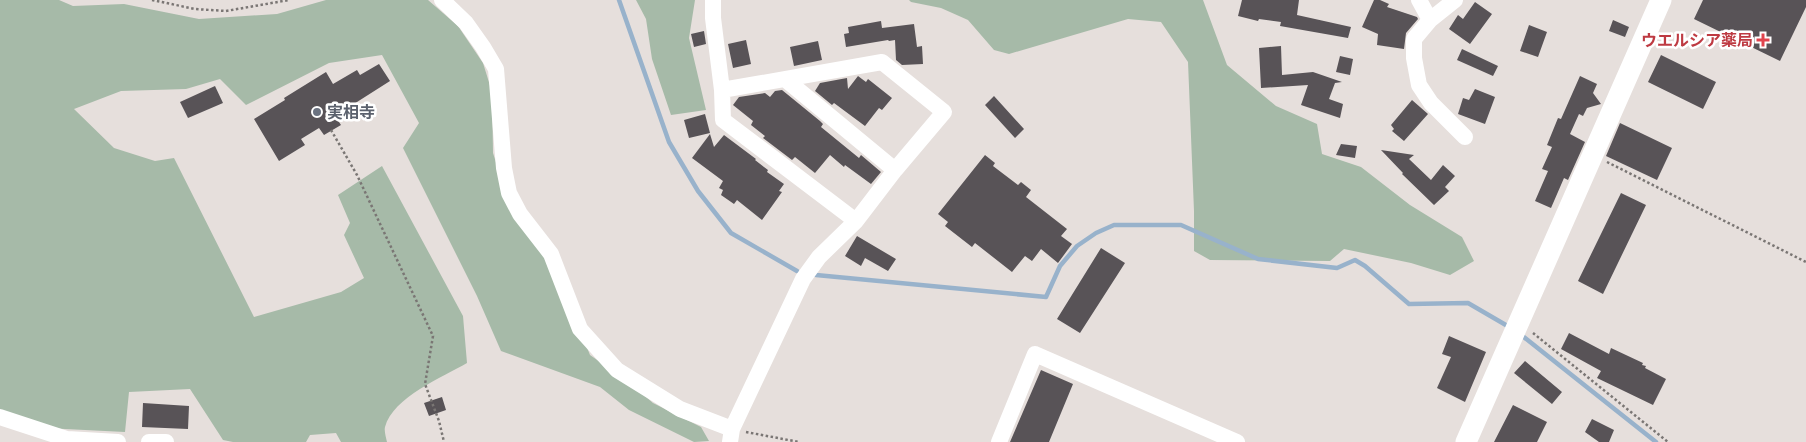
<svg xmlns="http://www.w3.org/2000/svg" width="1806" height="442" viewBox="0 0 1806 442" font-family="'Times New Roman','Noto Sans JP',serif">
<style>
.green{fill:#a6baa8}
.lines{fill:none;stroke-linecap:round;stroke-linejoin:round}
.stream{stroke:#98b2cb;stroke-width:4.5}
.building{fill:#585357}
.path{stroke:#7a7674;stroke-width:2.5;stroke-dasharray:2.5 2.5;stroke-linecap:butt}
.minor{stroke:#fff;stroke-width:16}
.tertiary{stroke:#fff;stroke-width:21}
.health-dot{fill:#e0444e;stroke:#fff;stroke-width:2}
.worship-dot{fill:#6b7280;stroke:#fff;stroke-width:2}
.labels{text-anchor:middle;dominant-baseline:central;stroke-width:5;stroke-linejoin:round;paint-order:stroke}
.health-label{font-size:16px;font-weight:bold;fill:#be3a42;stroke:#fff;text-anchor:end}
.worship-label{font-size:16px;font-weight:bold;fill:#5b616d;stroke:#fff;text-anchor:start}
</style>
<rect width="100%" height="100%" fill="#e6dfdc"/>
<path class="green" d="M0,0H59L73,6L124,4L199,19L277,14L326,0H428L458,26L483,63L492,92L493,153L513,216L554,265L590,355L630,383L653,403L701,427L709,441L694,442L629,410L600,387L501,351L477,296L403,148L419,123L382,55L329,63L246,105L220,79L186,89L121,91L74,109L114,148L155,161L174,158L254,317L341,292L364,278L344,235L350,223L338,195L382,166L463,316L467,363C443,377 393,397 385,427C384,431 386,437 387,442H341L336,433L310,435L306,442H233L223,440L190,389L129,392L125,432L45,428L0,414Z
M636,0H695L689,38L706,110L671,115L652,59L646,19Z
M909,0H1203L1227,65L1276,106L1317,124L1322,154L1361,167L1410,205L1462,237L1474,261L1450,275L1411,263L1344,249L1330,261L1210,260L1194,251V211L1188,62L1161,22L1128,19L1009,54L994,50L968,20L941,8L911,2Z"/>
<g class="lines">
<path class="stream" d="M619,0L669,142L698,191L731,233L797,271
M816,275L1046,297L1060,266L1077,246L1096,233L1114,225H1181L1258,259L1337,268L1355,260L1365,266L1409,304L1468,303L1511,328
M1520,334L1656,442"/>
</g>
<path class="building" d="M1242,0H1299L1297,15L1351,27L1348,38L1280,26L1281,22L1259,19L1258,21L1238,16Z
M1374,0H1380L1389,4L1387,7L1417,17L1418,19L1406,33L1404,49L1377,45L1378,34L1362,27Z
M1703,0H1806V7L1780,61L1694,19Z
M1475,2L1492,14L1470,44L1449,29L1458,15L1463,19Z
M1613,20L1629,27L1625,37L1609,31Z
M881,21L882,28L914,24L917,47L922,46L923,64L902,65L896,60L895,40L889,41L888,40L846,47L844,34L849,33L848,27Z
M1529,25L1547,32L1538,57L1520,51Z
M704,31L706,44L694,47L691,34Z
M746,40L751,64L733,68L728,44Z
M818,41L822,60L794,66L790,47Z
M1281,46L1282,75L1313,72L1342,82L1335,83L1329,99L1343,104L1340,118L1301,105L1308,85L1261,88L1259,48Z
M1462,49L1498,66L1493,76L1457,60Z
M1661,55L1716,82L1703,109L1648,82Z
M1340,56L1353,59L1350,75L1336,72Z
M379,64L390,81L335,116L341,125L324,135L319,128L301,139L305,145L279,161L254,119L285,100L284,98L326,72L333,84L357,70L360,75Z
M858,76L866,82L868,79L892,98L882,110L879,108L865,126L834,103L832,105L815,91L820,83L847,78L848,89Z
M1580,76L1597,84L1593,93L1601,104L1587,108L1583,116L1579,114L1570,134L1585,142L1568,180L1564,178L1551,208L1535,201L1548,171L1542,169L1552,147L1547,145L1558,118L1561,119Z
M215,86L223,103L188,118L180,102Z
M1475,89L1495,97L1485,124L1458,114L1463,98L1469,100Z
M782,90L820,121L823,124L821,127L859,158L861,155L881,172L871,184L845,165L844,167L830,155L815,173L795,157L792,160L763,138L765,136L751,125L753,121L733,105L739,97L765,93L770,97L775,91Z
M994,96L1024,129L1015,138L985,105Z
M1412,100L1428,114L1404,141L1392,131L1394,129L1391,125Z
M705,114L710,133L689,138L684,120Z
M1620,123L1672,148L1657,180L1606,156Z
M710,134L714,147L724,135L756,159L755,160L768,170L767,172L784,184L779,191L782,192L762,220L737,200L734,204L721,195L723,190L719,188L723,181L692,158Z
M1341,144L1357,146L1355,158L1336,155Z
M1381,150L1414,155L1409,159L1431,180L1443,165L1455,176L1445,187L1449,191L1434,205L1402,174L1403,173Z
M985,155L995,163L993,166L1018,185L1021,182L1031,190L1026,197L1067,229L1061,236L1072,244L1058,263L1041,249L1032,261L1025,256L1012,272L975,243L972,247L945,226L948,222L938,214Z
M1621,193L1646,205L1603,294L1578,281Z
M857,236L896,259L888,271L865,258L861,266L845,256Z
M1101,248L1125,263L1080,333L1057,319Z
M1569,333L1609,354L1611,348L1643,363L1642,365L1646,366L1645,368L1666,379L1653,405L1597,378L1601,371L1561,349Z
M1449,336L1486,352L1465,402L1437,388L1451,357L1442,354Z
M1525,361L1562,392L1552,404L1514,373Z
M1041,370L1073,384L1049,442H1010Z
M442,397L446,410L429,416L424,403Z
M143,403L189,406L188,429L142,427Z
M1513,405L1547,422L1537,442H1494Z
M1592,419L1614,430L1609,442H1599L1585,432Z"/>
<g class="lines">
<path class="path" d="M152,0L195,9L226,11L289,0
M331,130L357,175L433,336L425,384L439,421L444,442
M1607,162L1806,262
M1533,333L1668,442
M746,432L799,442"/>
<path class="minor" d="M442,0L466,23L483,47L496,69L504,168L509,193L520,214L551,254L580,329L617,370L680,409L732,429
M713,0V18L722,90
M1419,0L1430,20
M1455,0L1430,20L1414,39V58L1419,85L1431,103L1465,137
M785,79L895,170
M0,417L67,439L118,442
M149,442H166
M730,442L732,429L803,279L819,257L856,221L895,170L944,112L882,62L722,90L723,120L856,221
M999,442L1035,354L1237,442"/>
<path class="tertiary" d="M1466,442L1661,0"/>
</g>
<path class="health-dot" d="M1760.5 32.5h5v5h5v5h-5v5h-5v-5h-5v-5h5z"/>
<circle class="worship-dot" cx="317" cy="112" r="5"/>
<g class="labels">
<g class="health-label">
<text x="1753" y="40">ウエルシア薬局</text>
</g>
<g class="worship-label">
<text x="327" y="112">実相寺</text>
</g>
</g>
</svg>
